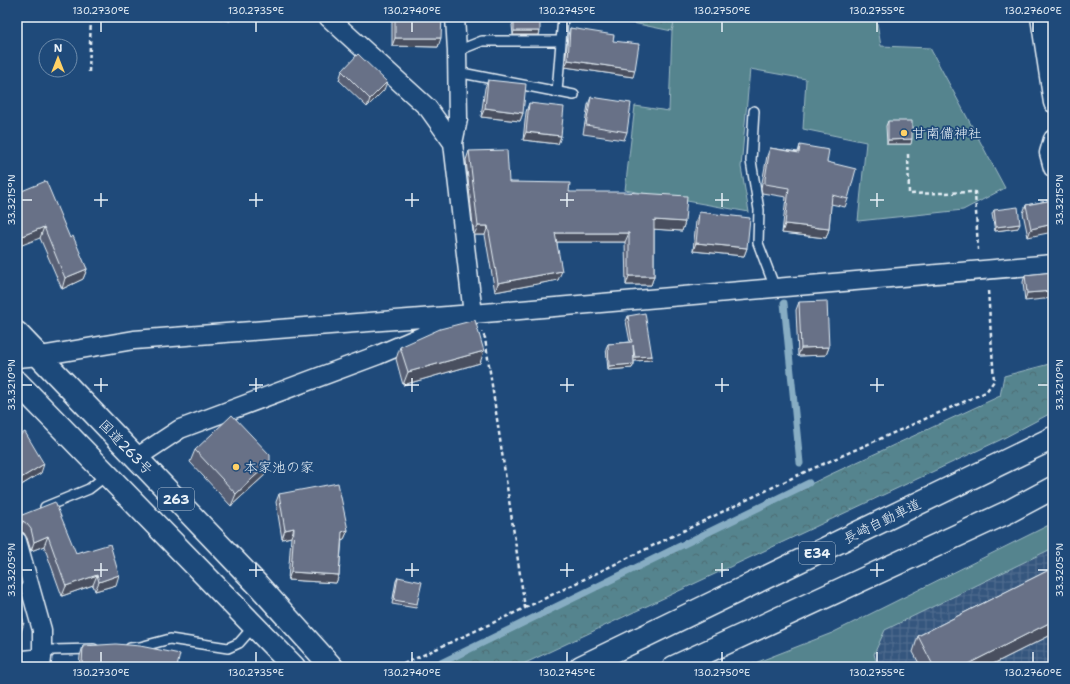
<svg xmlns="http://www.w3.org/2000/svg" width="1070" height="684" viewBox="0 0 1070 684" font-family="'Shantell Sans','Klee One',sans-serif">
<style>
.industrial{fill:url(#industrial-grid)}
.green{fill:#54848e;stroke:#9ebac3}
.forest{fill:url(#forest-crowns);stroke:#9ebac3}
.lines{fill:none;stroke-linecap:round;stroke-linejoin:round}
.stream{stroke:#87adc3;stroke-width:7}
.lane-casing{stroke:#e8f1f8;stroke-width:12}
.street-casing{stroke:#e8f1f8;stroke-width:21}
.highway-casing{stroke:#e8f1f8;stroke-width:25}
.path{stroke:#e8f1f8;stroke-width:2.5;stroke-dasharray:4 3;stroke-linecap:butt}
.lane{stroke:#1f4a7a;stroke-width:9}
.street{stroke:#1f4a7a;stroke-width:18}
.highway{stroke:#1f4a7a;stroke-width:22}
.wall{fill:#596174;stroke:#e8f1f8}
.shaded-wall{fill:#484f5e;stroke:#e8f1f8}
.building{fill:#677187;stroke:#e8f1f8}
.ticks{fill:none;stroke:#e8f1f8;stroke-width:1.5}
.poi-dot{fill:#ffd166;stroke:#1f4a7a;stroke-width:1.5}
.labels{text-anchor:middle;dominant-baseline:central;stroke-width:3.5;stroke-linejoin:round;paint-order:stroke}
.shield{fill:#1f4a7a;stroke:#acbfd2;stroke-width:1}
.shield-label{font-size:13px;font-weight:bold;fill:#e8f1f8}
.poi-label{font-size:14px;fill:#e8f1f8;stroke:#1f4a7a;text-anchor:start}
.street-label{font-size:14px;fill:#e8f1f8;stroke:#1f4a7a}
.neatline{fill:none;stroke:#e8f1f8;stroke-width:1.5}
.ticks-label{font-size:10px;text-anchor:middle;fill:#e8f1f8}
</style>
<defs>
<pattern id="industrial-grid" width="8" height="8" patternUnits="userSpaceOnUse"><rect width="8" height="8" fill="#35567e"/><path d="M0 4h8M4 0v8" fill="none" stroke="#526f91"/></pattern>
<pattern id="forest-crowns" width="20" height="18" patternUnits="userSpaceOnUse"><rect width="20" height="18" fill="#54848e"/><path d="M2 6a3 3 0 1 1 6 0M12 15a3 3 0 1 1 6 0" fill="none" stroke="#4e6c73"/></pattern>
</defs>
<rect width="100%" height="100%" fill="#1f4a7a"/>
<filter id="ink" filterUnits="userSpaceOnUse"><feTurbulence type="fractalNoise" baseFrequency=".025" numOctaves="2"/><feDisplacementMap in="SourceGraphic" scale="8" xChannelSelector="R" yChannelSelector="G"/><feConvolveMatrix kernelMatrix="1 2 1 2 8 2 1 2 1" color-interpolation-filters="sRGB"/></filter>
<g filter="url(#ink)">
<path class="industrial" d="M1053,548V667H841L874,654L885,630Z"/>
<path class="green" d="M675,17H876L881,46L930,48L1005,188L963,210L858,221L866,142L803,129L806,79L750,69L741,167L749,212L625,190L635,106L669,111L672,31Z
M1053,523V548L885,630L874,654L878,667H745L832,633Z"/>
<path class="forest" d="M622,17H675L672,31L623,21Z
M1053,363V412L1000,440L517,667H439L829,475L1000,396L1004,376Z"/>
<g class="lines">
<path class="stream" d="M784,303L800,463
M435,666L809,483"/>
<defs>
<path id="lane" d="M457,51L482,41H561
M457,72L574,95
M557,92L563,17
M754,111L751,161L759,210L758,243L775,288
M45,507L89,489L107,475
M130,648L140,647L170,639L228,648L239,643L254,626
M42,658L52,650L94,649"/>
<path id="street" d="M328,17L428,108L453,143L473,314
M1040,17L1053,103
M1053,139L1049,153L1053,168
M453,143L458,119L457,51L455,17
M17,358L40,356L134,340L473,314L1053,264
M136,458L180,429L378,355L460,320
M17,541L42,630V658
M17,662L24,660L42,658L41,667"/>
<path id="highway" d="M17,333L258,585L332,667
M17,382L294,667
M581,667L1053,438
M674,667L1008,512L1053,488"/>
</defs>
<use href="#lane" class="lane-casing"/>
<use href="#street" class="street-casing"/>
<use href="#highway" class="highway-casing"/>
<path class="path" d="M89,72L91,17
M908,154L909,194L975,192L978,250
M525,608L796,476L986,392L994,381L988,290
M397,667L525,608L485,338L482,332"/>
<use href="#lane" class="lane"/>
<use href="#street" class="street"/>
<use href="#highway" class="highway"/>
</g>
<path class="wall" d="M211,17H231L230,21Z
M392,17H442L438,47L392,46Z
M514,21L540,31L539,35H513L512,25Z
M570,28L613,41L633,77L565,67L568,35Z
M342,71L384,90L367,107L339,80Z
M488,80L523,113L520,121L481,117L485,88Z
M591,97L627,132L624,140L583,134L588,105Z
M529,103L561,136L558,144L523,140L526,112Z
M888,121L911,144H887L886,126Z
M800,145L827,162L848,199L845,207L831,204L829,229L826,238L782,233L786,197L762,193L761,188L767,156L770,148L798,152Z
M469,151L509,182L569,192L685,222L682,231L654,229V276L651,285H626L625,242H557L558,280L495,292L485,235H474L466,160Z
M17,193L70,238L87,269L83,279L62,289L40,238Z
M1053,200L1028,237L1023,213L1026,205Z
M994,210L1018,228L995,231L992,214Z
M699,212L747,248L744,256L693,251L696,221Z
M1053,272L1025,301L1023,282L1025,275Z
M799,302L829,347L826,355L798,356L796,310Z
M628,316L652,356L651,360L634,361V364L632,368L608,370L606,348L608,344L630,342L626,321Z
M400,347L480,363L403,385L396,359Z
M17,430L41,473L18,487L17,484Z
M195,450L270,462L266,474L231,506L190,462Z
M279,494L348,530L344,539H342L339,575L336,583L288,580L291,537L282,539L276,502Z
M17,517L76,553L83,552L116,585L95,591L93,585L62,596L44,546L31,551L27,538L24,533L19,531Z
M1053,568V634L987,667H921L913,652L918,636Z
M398,577L417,604L416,608L392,604L396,581Z
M83,646L177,667H79L80,656Z"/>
<path class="shaded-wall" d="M514,31H540L539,35H513Z
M395,38H441L438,47L392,46Z
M568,60L635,70L633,77L565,67Z
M387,82L384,90L367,107L370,99Z
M485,108L523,113L520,121L481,117Z
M526,132L561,136L558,144L523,140Z
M912,139L911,144H887L888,140Z
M654,220L685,222L682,231L651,229Z
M785,224L829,229L826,238L782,233Z
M1020,224L1018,228L995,231L996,227Z
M1053,224V232L1028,237L1031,229Z
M478,226H488L485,235H474Z
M44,227L40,238L17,247V238Z
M555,233H629L625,242H552Z
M696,243L747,248L744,256L693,251Z
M87,269L83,279L62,289L65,278Z
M562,271L558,280L495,292L498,283Z
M629,276H654L651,285H626Z
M1053,291V298L1025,301L1027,293Z
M829,347L826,355L798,356L801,348Z
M484,351L480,363L403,385L408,372Z
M652,356L651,360L633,361L635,357Z
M634,364L632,368L608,370L609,366Z
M270,462L266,474L231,506L236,494Z
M44,464L41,473L18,487L21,478Z
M23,521L19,531H17V522Z
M294,528L291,537L282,539L285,530Z
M348,530L344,539L339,540L342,532Z
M48,536L44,546L31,551L34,542Z
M291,572L339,575L336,583L288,580Z
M97,575L93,585L62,596L66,586Z
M119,575L116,585L95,591L99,582Z
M22,583L19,593H17V584Z
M1053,621V634L987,667H962Z
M24,623L21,632L17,634V625Z
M82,664L93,665L92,667H81Z"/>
<path class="building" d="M395,17H442L441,38H395Z
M540,20V31H514V21Z
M570,28L614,35L613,41L639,44L635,70L568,60Z
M358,54L387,82L370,99L342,71Z
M488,80L526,84L523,113L485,108Z
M591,97L631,103L627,132L586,125Z
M529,103L564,107L561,136L526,132Z
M888,121H912V139L888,140Z
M800,145L829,150L827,162L856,169L848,199L832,195L829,229L785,224L789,188L765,184V179L770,148L799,153Z
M507,150L509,182L570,183L569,192H624L687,196L685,222L654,220V276H629V233H555L562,271L498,283L488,226H478L469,151Z
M46,181L70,238L73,236L87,269L65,278L44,227L17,238V193Z
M1053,200V224L1031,229L1026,205Z
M1018,207L1020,224L996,227L994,210Z
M699,212L750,218L747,248L696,243Z
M1053,272V291L1027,293L1025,275Z
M827,301L829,347L801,348L799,302Z
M645,313L652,356L635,357L633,345L634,364L609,366L608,344L632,342L628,316Z
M475,320L484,351L408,372L400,347L440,329Z
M232,415L270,455V462L236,494L195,450Z
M17,430L20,435L25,432L44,464L21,478L17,471Z
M338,483L348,530L342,532L339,575L291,572L294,528L285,530L279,494Z
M55,502L76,553L82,551L83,552L110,544L119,575L99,582L97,575L66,586L48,536L34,542L31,529L27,524L23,521L17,522V517Z
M17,562L22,583L17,584Z
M1053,568V621L962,667H934L918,636Z
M398,577L422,582L417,604L394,600Z
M17,597L24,623L17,625Z
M116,644L140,646L180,654L177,667H92L93,665L82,664L83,646Z"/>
</g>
<path class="ticks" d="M101,22V32M256,22V32M412,22V32M567,22V32M722,22V32M877,22V32M1033,22V32M101,193V207M256,193V207M412,193V207M567,193V207M722,193V207M877,193V207M22,200H32M94,200H108M249,200H263M405,200H419M560,200H574M715,200H729M870,200H884M1038,200H1048M101,378V392M256,378V392M412,378V392M567,378V392M722,378V392M877,378V392M22,385H32M94,385H108M249,385H263M405,385H419M560,385H574M715,385H729M870,385H884M1038,385H1048M101,563V577M256,563V577M412,563V577M567,563V577M722,563V577M877,563V577M22,570H32M94,570H108M249,570H263M405,570H419M560,570H574M715,570H729M870,570H884M1038,570H1048M101,652V662M256,652V662M412,652V662M567,652V662M722,652V662M877,652V662M1033,652V662"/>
<g class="poi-dot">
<circle cx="904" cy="133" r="4"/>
<circle cx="236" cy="467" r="4"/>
</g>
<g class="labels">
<g class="shield">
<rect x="158" y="488" width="36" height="22" rx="3"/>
<rect x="799" y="542" width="36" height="22" rx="3"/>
</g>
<g class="shield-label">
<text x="176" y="499">263</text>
<text x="817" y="553">E34</text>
</g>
<g class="poi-label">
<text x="912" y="133">甘南備神社</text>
<text x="244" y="467">本家池の家</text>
</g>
<g class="street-label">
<text transform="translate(126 447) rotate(46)">国道263号</text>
<text transform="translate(882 521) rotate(-26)">長崎自動車道</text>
</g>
</g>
<rect width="1070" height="684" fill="none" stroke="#1f4a7a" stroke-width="44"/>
<g transform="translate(58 58)"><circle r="19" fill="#1f4a7a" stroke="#6f8dac"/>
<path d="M0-3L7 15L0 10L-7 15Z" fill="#ffd166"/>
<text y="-6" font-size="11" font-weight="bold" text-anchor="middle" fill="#e8f1f8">N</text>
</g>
<rect x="22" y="22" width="1026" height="640" class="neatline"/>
<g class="ticks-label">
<text x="101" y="14">130.2730°E</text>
<text x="256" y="14">130.2735°E</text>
<text x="412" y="14">130.2740°E</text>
<text x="567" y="14">130.2745°E</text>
<text x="722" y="14">130.2750°E</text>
<text x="877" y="14">130.2755°E</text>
<text x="1033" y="14">130.2760°E</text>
<text transform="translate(11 200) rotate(-90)" y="4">33.3215°N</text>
<text transform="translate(1059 200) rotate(-90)" y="4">33.3215°N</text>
<text transform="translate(11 385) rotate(-90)" y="4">33.3210°N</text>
<text transform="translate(1059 385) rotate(-90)" y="4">33.3210°N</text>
<text transform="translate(11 570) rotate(-90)" y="4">33.3205°N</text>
<text transform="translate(1059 570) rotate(-90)" y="4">33.3205°N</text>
<text x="101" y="676">130.2730°E</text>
<text x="256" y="676">130.2735°E</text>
<text x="412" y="676">130.2740°E</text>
<text x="567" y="676">130.2745°E</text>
<text x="722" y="676">130.2750°E</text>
<text x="877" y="676">130.2755°E</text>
<text x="1033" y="676">130.2760°E</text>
</g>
</svg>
